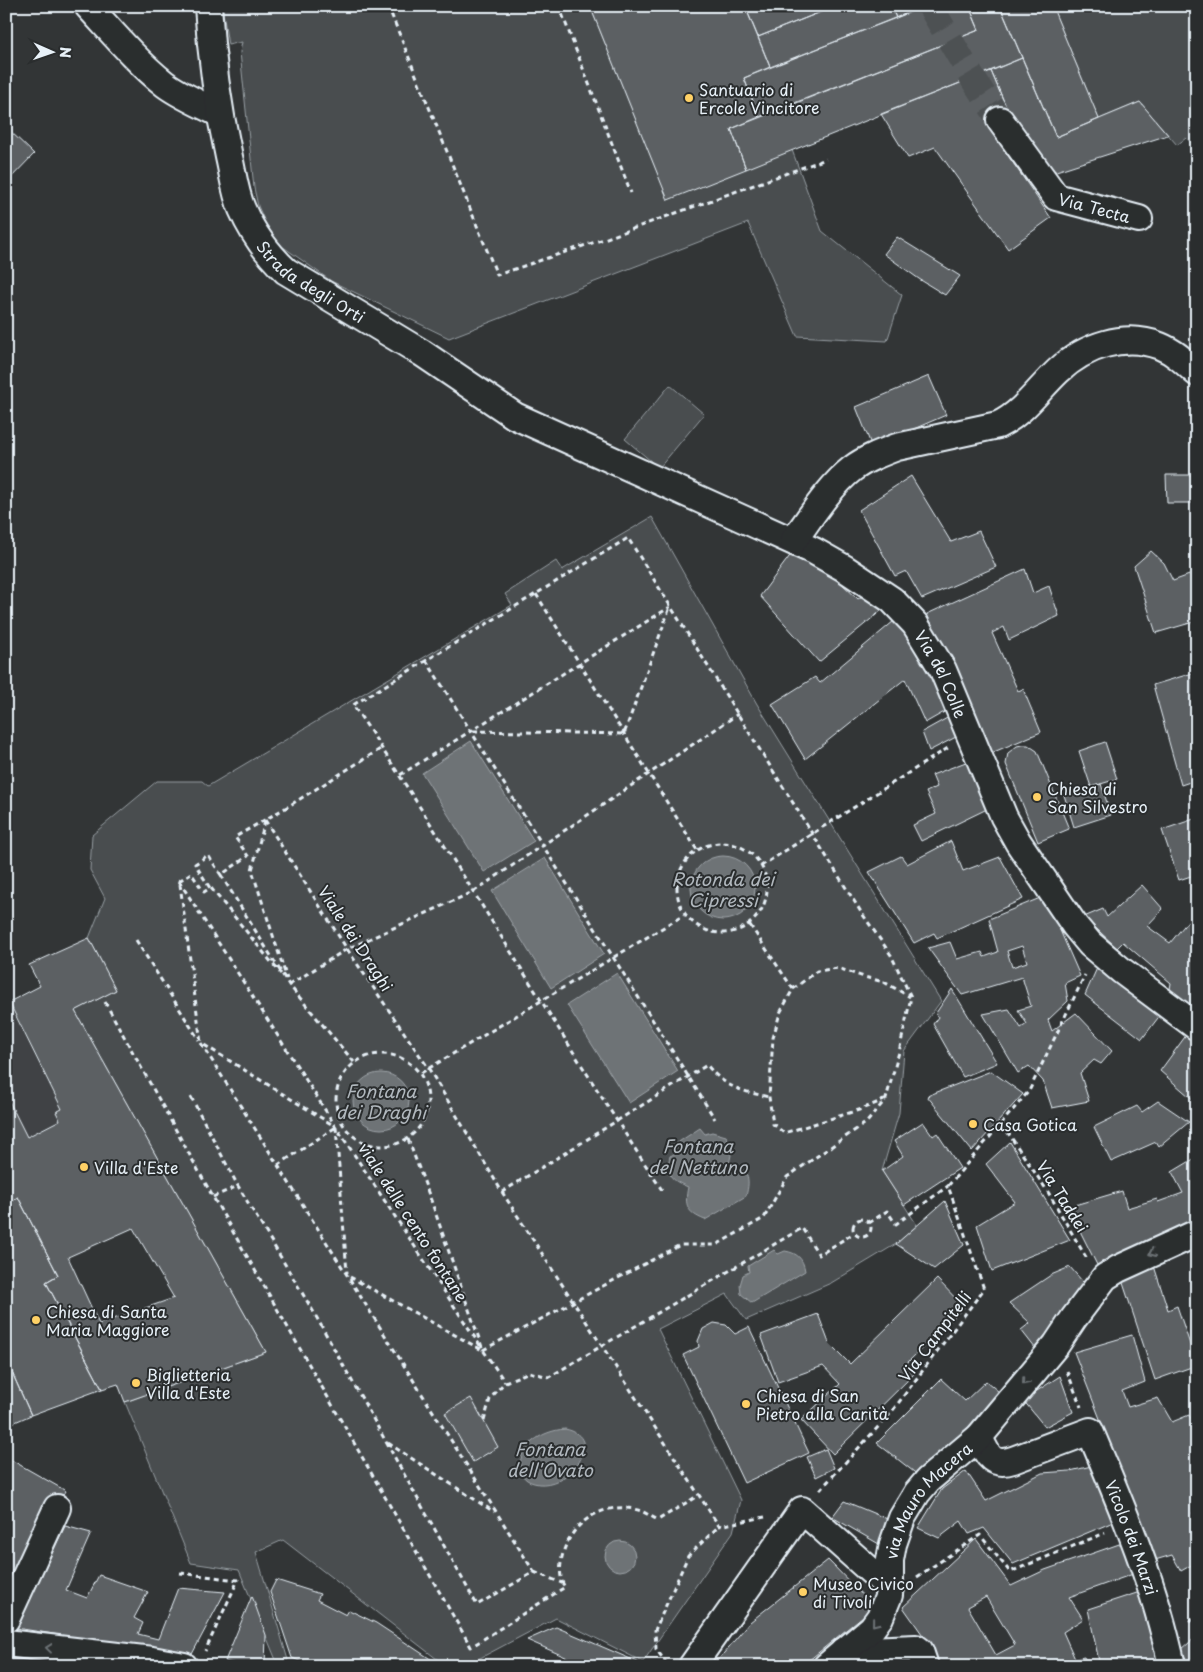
<svg xmlns="http://www.w3.org/2000/svg" width="1203" height="1672" viewBox="0 0 1203 1672" font-family="'Playpen Sans',sans-serif">
<style>
.built{fill:#3f4244}
.green{fill:#494d4f;stroke:#989fa4}
.water{fill:#6e7376;stroke:#9fa5aa}
.building{fill:#5c6063;stroke:#e8f1f8;fill-rule:evenodd}
.lines{fill:none;stroke-linecap:round;stroke-linejoin:round}
.minor-tunnel{stroke:#4d5153;stroke-width:26;stroke-dasharray:26 13;stroke-linecap:butt}
.minor-casing{stroke:#e8f1f8;stroke-width:30}
.path{stroke:#e8f1f8;stroke-width:3;stroke-dasharray:5 4;stroke-linecap:butt}
.minor{stroke:#2a2d2e;stroke-width:26}
.oneway{stroke:#6c7275}
.poi-dot{fill:#ffd166;stroke:#2a2d2e;stroke-width:2}
.labels{text-anchor:middle;dominant-baseline:central;stroke-width:4;stroke-linejoin:round;paint-order:stroke}
.poi-label{font-size:16px;fill:#e8f1f8;stroke:#2a2d2e;text-anchor:start}
.street-label{font-size:16px;fill:#e8f1f8;stroke:#2a2d2e}
.water-label{font-size:18px;font-style:italic;fill:#b1b8be;stroke:#2a2d2e}
</style>
<rect width="100%" height="100%" fill="#323536"/>
<filter id="ink" filterUnits="userSpaceOnUse"><feTurbulence type="fractalNoise" baseFrequency=".02" numOctaves="2"/><feDisplacementMap in="SourceGraphic" scale="10" xChannelSelector="R" yChannelSelector="G"/><feConvolveMatrix kernelMatrix="1 2 1 2 8 2 1 2 1" color-interpolation-filters="sRGB"/></filter>
<g filter="url(#ink)">
<path class="built" d="M6,998L62,1109L60,1120L6,1204Z"/>
<path class="green" d="M223,6H590L668,199L792,150L822,231L902,295L887,341L797,336L748,223L449,338L331,281L282,246L274,236L265,222L258,206L254,188L240,52L242,42L228,45L223,12Z
M1052,6H1197V148L1186,138L1177,145L1140,102L1099,119Z
M670,385L704,414L659,468L625,439Z
M652,517L757,704L941,1001L904,1051L899,1113L882,1171L917,1225L896,1244L831,1283L746,1320L727,1294L658,1329L741,1500L733,1532L643,1662L556,1618L465,1666H446L283,1540L256,1552L288,1660H276L239,1570L191,1563L125,1402L266,1352L75,1011L116,990L89,938L105,898L90,870L92,835L157,781H202L208,786L512,605L505,594L556,561L562,570Z"/>
<path class="water" d="M471,741L534,841L484,872L422,773Z
M691 888a32 32 0 1 1 64 0a32 32 0 1 1-64 0Z
M545,858L604,954L551,988L492,891Z
M617,973L678,1071L629,1103L567,1005Z
M353 1101a28 28 0 1 1 56 0a28 28 0 1 1-56 0Z
M700,1128L705,1134L712,1132L726,1136C733,1146 732,1152 729,1164C748,1169 751,1177 746,1196L705,1220C687,1213 684,1205 688,1187C671,1180 665,1175 670,1156L676,1153L674,1145Z
M774,1250L778,1254L785,1251C797,1253 803,1258 805,1271L752,1303L741,1294L740,1285L743,1275L749,1272L748,1266Z
M565,1429C606,1437 572,1487 539,1484C512,1481 517,1454 533,1441C542,1434 553,1430 565,1429Z
M605 1556a15 15 0 1 1 30 0a15 15 0 1 1-30 0Z"/>
<path class="building" d="M590,6H745L770,67L744,78L759,117L731,129L746,169L668,200Z
M745,6H836L758,37Z
M836,6H891L896,18L770,67L758,37Z
M891,6H925L896,18Z
M925,6H969L979,30L759,117L744,78Z
M969,6H1000L1022,58L746,169L731,129L979,30Z
M1000,6H1052L1099,119L1056,137Z
M1022,58L1056,137L1140,102L1168,135L1050,173L1010,116L991,71Z
M991,71L1010,116L987,125L1051,218L1008,249L935,147L908,158L881,114Z
M6,127L34,154L6,183Z
M897,237L960,276L945,295L919,279L884,254Z
M929,376L946,415L872,447L856,407Z
M1166,475H1197V503H1167Z
M911,476L951,542L979,531L996,567L922,599L906,571L895,576L859,510Z
M1151,551L1164,563L1173,581L1192,574L1197,576V621L1156,633L1134,566Z
M792,553L820,563L858,599L866,593L882,610L819,662L760,596Z
M1025,569L1033,593L1049,586L1059,616L1009,640L1004,627L992,633L1018,691L1023,689L1041,732L989,754L927,614Z
M894,621L927,652L953,707L925,723L905,679L805,759L772,704L815,677L820,683Z
M1193,673L1197,689V791L1193,781L1181,785L1153,685Z
M949,717L956,737L929,751L922,732Z
M1105,742L1117,779L1091,787L1079,751Z
M1022,745H1028L1037,751L1069,829L1038,842L1006,764L1008,753L1017,746Z
M971,760L987,809L921,841L913,825L936,814L926,792L937,787L932,775Z
M1101,784L1111,815L1074,827L1064,795Z
M1197,818V874L1179,880L1162,830Z
M951,841L963,871L1000,857L1023,899L937,938L934,933L914,943L869,872L901,856L907,864Z
M1142,885L1163,909L1147,926L1170,943L1197,910V1015L1169,995L1171,983L1123,942L1117,948L1084,917L1103,909L1107,917Z
M1045,896L1080,976L1065,983L1068,1001L1048,1020L1052,1031L1076,1013L1112,1051L1101,1064L1094,1060L1080,1073L1089,1101L1052,1108L1043,1081L1029,1066L1018,1073L983,1014L1009,1009L1021,1028L1027,1024L1018,1010L1031,1006L1022,977L962,995L928,948L950,942L957,959L982,952L984,957L998,952L989,919ZM1022,946L1027,962L1012,967L1007,951Z
M89,938L116,990L75,1011L266,1352L125,1402L118,1384L102,1389L46,1282L58,1275L18,1197L6,1204V1088L10,1096L7,1097L27,1137L60,1120L56,1112L62,1109L9,1002L40,986L29,965ZM133,1228L174,1298L99,1324L68,1257Z
M1097,968L1161,1014L1142,1039L1085,995Z
M952,989L997,1063L963,1077L933,1024L938,1017L936,1013Z
M1190,1030L1197,1035V1103L1160,1071Z
M991,1071L1023,1094L972,1151L927,1096Z
M1158,1101L1189,1122L1159,1147L1156,1142L1111,1162L1094,1127L1137,1106L1142,1112Z
M923,1122L933,1136L937,1133L960,1168L904,1205L882,1171L903,1156L894,1141Z
M1010,1142L1070,1240L992,1271L977,1225L1015,1202L986,1164Z
M1197,1157V1227L1100,1271L1068,1207L1122,1191L1127,1208L1157,1199L1158,1202L1183,1193L1172,1172Z
M18,1197L58,1275L46,1282L102,1389L31,1415L6,1359V1204Z
M945,1201L964,1245L934,1269L896,1244Z
M1154,1266L1168,1310L1177,1306L1197,1365L1155,1380L1121,1277Z
M1070,1267L1089,1289L1039,1353L1021,1330L1030,1323L1009,1303L1051,1275Z
M937,1279L964,1307L907,1363L916,1372L833,1454L801,1420L840,1384L823,1366L778,1382L761,1335L818,1314L829,1343L850,1364Z
M714,1323L726,1325L735,1334L749,1327L809,1453L744,1483L683,1355L699,1347L698,1341L703,1329Z
M1132,1335L1145,1382L1122,1391L1128,1407L1158,1398L1172,1422L1189,1415L1194,1424L1197,1422V1509L1192,1513L1197,1519V1562L1181,1571L1172,1555L1155,1560L1074,1352Z
M6,1359L31,1415L6,1426Z
M1060,1376L1073,1412L1045,1427L1023,1400Z
M941,1379L965,1401L986,1381L1005,1397L923,1479L877,1443Z
M471,1398L498,1447L473,1462L445,1413Z
M826,1449L834,1468L816,1477L807,1457Z
M6,1457L66,1491L34,1541L6,1604Z
M1096,1465L1118,1520L1013,1564L984,1528L969,1534L961,1521L939,1538L918,1528L942,1489L966,1471L986,1501L1042,1473L1070,1471Z
M844,1501L897,1523L879,1544L832,1517Z
M65,1526L91,1533L66,1590L87,1598L99,1575L148,1592L134,1618L143,1623L138,1634L158,1639L178,1588L225,1592L191,1656L16,1628Z
M976,1539L1011,1586L1045,1570L1125,1542L1136,1573L1069,1597L1083,1619L1063,1632L1075,1659L1084,1657L1088,1666H935L927,1641L903,1607ZM986,1597L1015,1645L996,1655L968,1607Z
M828,1560L874,1607L802,1666H713L750,1622Z
M276,1580L320,1594L317,1600L346,1615L349,1610L376,1623L435,1662L433,1666H312L292,1658L270,1592Z
M1146,1590L1165,1659L1130,1666H1100L1088,1609Z
M252,1596L266,1635L265,1666H244L225,1661Z
M556,1627L647,1666H586L527,1640Z
M1197,1636V1660L1188,1664L1182,1649Z
M6,1650L153,1666H6Z"/>
<g class="lines">
<path class="minor-tunnel" d="M930,6L973,79L1000,120"/>
<defs>
<g id="minor">
<path d="M88,6C112,32 137,62 165,84C181,96 201,104 220,114"/>
<path id="s1" d="M208,6C211,57 218,107 229,157C233,174 235,193 242,209C252,232 268,254 286,271L422,353L515,416L814,551L844,568L892,600L915,624L943,670L1004,817L1018,842L1075,926L1090,944L1122,971L1197,1027"/>
<path id="s2" d="M1000,120L1056,197L1139,219"/>
<path d="M793,541C810,518 829,487 852,469C865,459 881,453 897,447L998,425C1023,413 1038,390 1058,371C1085,346 1124,332 1160,346C1175,352 1186,363 1197,373"/>
<path id="s3" d="M979,1437C987,1454 991,1467 1013,1460L1090,1431C1122,1507 1155,1584 1172,1666"/>
<path d="M6,1619L57,1508"/>
<path d="M6,1643L152,1660L184,1666"/>
<path d="M844,1651L916,1648L920,1651L925,1666"/>
<path d="M692,1666L802,1510L890,1588"/>
<path id="s4" d="M827,1666L872,1628L880,1617L889,1595L890,1580V1560L893,1544L902,1518L917,1493L928,1480L979,1437L1056,1345L1074,1318L1105,1277L1118,1269L1197,1233"/>
</g>
</defs>
<use href="#minor" class="minor-casing"/>
<path class="path" d="M388,6L497,275L604,239L826,159
M559,6L631,193
M536,594L697,850
M426,660L715,1119
M473,731L624,734L670,607
M400,775L670,607
M265,820L347,949L429,1069L502,1192L719,1526L765,1517
M265,821L252,870L287,979
M677 888a45 45 0 1 1 90 0a45 45 0 1 1-90 0Z
M761,866L948,748
M221,875L289,985L354,1062
M179,881L336,1127L483,1350
M179,881L191,873L204,892L210,888L195,864L208,855L221,875L248,856L235,837L287,807L382,748
M180,884L201,1043
M211,888L281,974
M750,925L793,989L780,1013L773,1038L769,1097L773,1124L784,1133L859,1110L884,1100
M136,940L199,1040
M289,985L347,949L473,892L738,714
M793,989L817,971L838,968L864,977L884,982L910,997
M105,1002L213,1197L471,1647L565,1587C559,1579 560,1566 562,1557C570,1522 605,1499 641,1511C646,1513 652,1517 658,1520L699,1495
M336 1100a46 46 0 1 1 92 0a46 46 0 1 1-92 0Z
M421,1073L684,915
M191,1097L238,1186L313,1311L477,1605L534,1572L201,1043L336,1127
M1002,1124L1048,1192L1087,1259
M336,1127L347,1273
M408,1139L432,1203L483,1350L505,1382
M278,1165L336,1127
M502,1192L707,1065C725,1088 742,1091 769,1097
M213,1197L238,1186
M853 1228a9 9 0 1 1 18 0a9 9 0 1 1-18 0Z
M869,1223L887,1211L896,1224L948,1186
M350,1277L482,1350
M483,1350L680,1245H716L764,1218L787,1177L867,1122L886,1099L899,1052L911,997L891,955L861,912L628,538L353,705C460,864 556,1030 662,1190
M1067,1371L1081,1407
M484,1421L490,1399L505,1382L529,1372L549,1377L802,1228L819,1255L854,1233
M388,1443L494,1512
M820,1490L890,1414L984,1289L948,1186L1029,1091L1085,975
M534,1572L562,1583
M180,1573L238,1580L205,1651
M917,1577L980,1535L1010,1572L1105,1533
M1189,1622L1197,1615
M667,1664L656,1649L655,1630L688,1556L719,1526"/>
<use href="#minor" class="minor"/>
</g>
<defs><path id="oneway-chevron" d="M-2-3.5L2.5 0L-2 3.5" fill="none" stroke-width="1.6" stroke-linecap="round" stroke-linejoin="round" transform="scale(1.25)"/></defs>
<g class="oneway">
<use href="#oneway-chevron" transform="translate(1152 1253) rotate(155)"/>
<use href="#oneway-chevron" transform="translate(1025 1382) rotate(130)"/>
<use href="#oneway-chevron" transform="translate(875 1623) rotate(129)"/>
<use href="#oneway-chevron" transform="translate(49 1648) rotate(-173)"/>
</g>
</g>
<g class="poi-dot">
<circle cx="689" cy="98" r="5"/>
<circle cx="1037" cy="797" r="5"/>
<circle cx="973" cy="1124" r="5"/>
<circle cx="84" cy="1167" r="5"/>
<circle cx="36" cy="1320" r="5"/>
<circle cx="136" cy="1383" r="5"/>
<circle cx="746" cy="1404" r="5"/>
<circle cx="803" cy="1592" r="5"/>
</g>
<g class="labels">
<g class="poi-label">
<text x="699" y="89">Santuario di<tspan x="699" dy="18">Ercole Vincitore</tspan></text>
<text x="1047" y="788">Chiesa di<tspan x="1047" dy="18">San Silvestro</tspan></text>
<text x="983" y="1124">Casa Gotica</text>
<text x="94" y="1167">Villa d'Este</text>
<text x="46" y="1311">Chiesa di Santa<tspan x="46" dy="18">Maria Maggiore</tspan></text>
<text x="146" y="1374">Biglietteria<tspan x="146" dy="18">Villa d'Este</tspan></text>
<text x="756" y="1395">Chiesa di San<tspan x="756" dy="18">Pietro alla Carità</tspan></text>
<text x="813" y="1583">Museo Civico<tspan x="813" dy="18">di Tivoli</tspan></text>
</g>
<g class="street-label">
<text stroke="none"><textPath href="#s2" startOffset="135">Via Tecta</textPath></text>
<text stroke="none"><textPath href="#s1" startOffset="309">Strada degli Orti</textPath></text>
<text stroke="none"><textPath href="#s1" startOffset="1064">Via del Colle</textPath></text>
<text transform="translate(356 938) rotate(57)">Viale dei Draghi</text>
<text transform="translate(1063 1196) rotate(58)">Via Taddei</text>
<text transform="translate(414 1222) rotate(57)">viale delle cento fontane</text>
<text transform="translate(934 1336) rotate(-53)">Via Campitelli</text>
<text stroke="none"><textPath href="#s4" startOffset="204">via Mauro Macera</textPath></text>
<text stroke="none"><textPath href="#s3" startOffset="244">Vicolo dei Marzi</textPath></text>
</g>
<g class="water-label">
<text x="723" y="878">Rotonda dei<tspan x="723" dy="21">Cipressi</tspan></text>
<text x="381" y="1090">Fontana<tspan x="381" dy="21">dei Draghi</tspan></text>
<text x="698" y="1145">Fontana<tspan x="698" dy="21">del Nettuno</tspan></text>
<text x="550" y="1448">Fontana<tspan x="550" dy="21">dell'Ovato</tspan></text>
</g>
</g>
<rect width="1203" height="1672" fill="none" stroke="#2a2d2e" stroke-width="25"/>
<rect x="12" y="12" width="1178" height="1647" fill="none" stroke="#e8f1f8" stroke-width="2" filter="url(#ink)"/>
<g transform="translate(52 52) rotate(92)" stroke="#2a2d2e" stroke-width="4" paint-order="stroke">
<path d="M0-4L9 19L0 12L-9 19Z" fill="#e8f1f8"/>
<text y="-8" font-size="14" font-weight="bold" text-anchor="middle" fill="#e8f1f8">N</text>
</g>
</svg>
